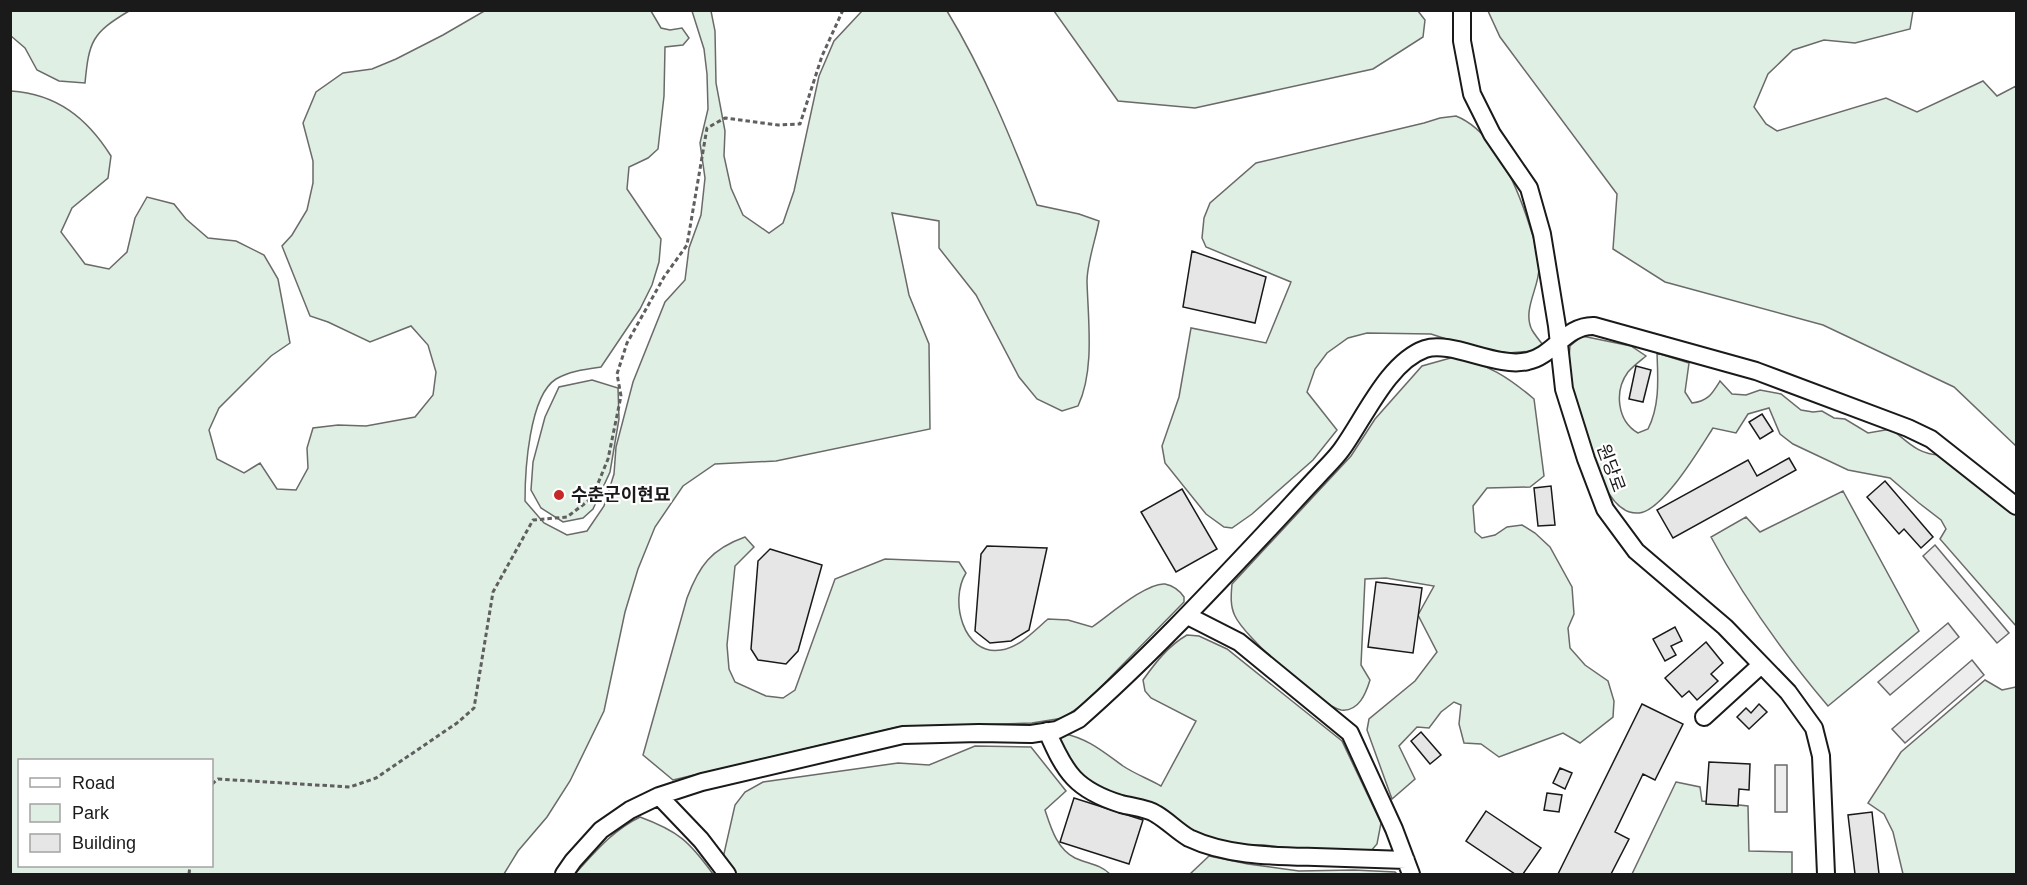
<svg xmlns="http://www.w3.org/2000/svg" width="2027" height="885" viewBox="0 0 2027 885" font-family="Helvetica,'Noto Sans KR',sans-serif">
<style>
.green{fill:#e0efe3;stroke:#6a6a6a;stroke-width:1.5;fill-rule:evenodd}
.parking{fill:#ededed;stroke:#6a6a6a;stroke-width:1.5}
.building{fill:#e6e6e6;stroke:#1a1a1a;stroke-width:1.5}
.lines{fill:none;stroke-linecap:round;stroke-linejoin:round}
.minor-casing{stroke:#1a1a1a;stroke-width:20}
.path{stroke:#5f5f5f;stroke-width:3;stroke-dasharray:4.5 3;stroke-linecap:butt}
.minor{stroke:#fff;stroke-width:16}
.poi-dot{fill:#c62828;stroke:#fff;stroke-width:2}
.labels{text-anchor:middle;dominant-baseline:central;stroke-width:4.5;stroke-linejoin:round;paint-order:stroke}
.street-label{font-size:18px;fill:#1a1a1a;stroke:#fff}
.poi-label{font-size:18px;font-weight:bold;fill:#1a1a1a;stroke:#fff;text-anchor:start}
</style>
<rect width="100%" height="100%" fill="#fff"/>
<path class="green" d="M486,10L651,11L661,28L670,30L682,28L689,38L683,45L665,47L664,96L658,149L648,158L629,167L627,189L661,239L659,262L652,285L640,309L601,367C587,369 569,371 556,379C529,396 525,471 525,501L544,523L567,535L587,531L604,506L614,474L616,447L633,382L665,302L685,280L689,248L701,215L705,178L700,143L708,109L707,74L704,49L692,11H711L715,31L716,83L725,131L724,156L731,188L743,215L769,233L783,223L794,191L819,76L834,41L862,11H947C984,72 1011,138 1037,205L1079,214L1099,221C1096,238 1087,263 1087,281C1088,320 1095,370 1078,406L1062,411L1037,399L1019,377L976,295L939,248V221L892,213L909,295L929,344L930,429L776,461L715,464L683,486L655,527L638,569L625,612L604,711L570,781L547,817L518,851L504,874H11V91C57,94 87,118 111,156L108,178L72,208L61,232L85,264L109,269L127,252L135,218L147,197L174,204L186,219L208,238L236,241L264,255L278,279L290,343L271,356L219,408L209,430L217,459L244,473L260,463L277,489L296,490L308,468L307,448L313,428L338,425L366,426L415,417L433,395L436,372L428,345L411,326L370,342L328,322L310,316L282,246L292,235L307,210L313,183V161L303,123L316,92L343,73L372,69L396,59L443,35ZM20,760H212V866H20Z
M10,11L11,10L129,11C92,33 89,41 85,83L59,81L37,70L25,48L11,36Z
M1418,11L1425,20L1423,37L1373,69L1195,108L1118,101L1054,11Z
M1488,11H1913L1910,29L1855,43L1824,40L1793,50L1768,74L1754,107L1766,124L1777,131L1886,98L1917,112L1983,81L1997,96L2016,86V446L1954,387L1823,325L1665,282L1613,249L1617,194L1500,37Z
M1456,116C1496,132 1518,189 1530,227C1534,240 1540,255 1539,268C1539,288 1522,310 1532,330C1535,335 1539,340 1543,345L1533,351L1508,353L1468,346L1431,334L1367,333L1348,338L1327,353L1315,369L1307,392L1337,430L1313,460L1252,514L1232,528L1224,527L1206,514L1165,463L1162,446L1179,397L1191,328L1266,343L1291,282L1206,247L1202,238L1204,218L1210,203L1256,163L1424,123L1440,118Z
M1582,336L1631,346L1646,356C1640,361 1633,366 1628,372C1614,391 1617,421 1638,433L1648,429C1660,405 1658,379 1657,353L1689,363L1685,392L1692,403C1708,401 1712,394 1720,381L1732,394L1746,395L1760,390L1781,394L1801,410L1813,412L1822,411L1834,418L1845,419L1868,433L1891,429C1907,441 1918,455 1940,455L2016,513V626L1940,539L1946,529L1941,520L1919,503L1890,478L1848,470L1793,444L1780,434L1769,408L1748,414L1736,433L1713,428C1700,448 1663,511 1639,513C1604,516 1590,446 1583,422C1579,408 1572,392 1570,378C1568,367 1569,356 1570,346Z
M1454,357C1488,364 1508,377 1534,399L1544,476L1530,487L1487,488L1473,506L1475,532L1482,538L1495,535L1507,527L1522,525L1535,533L1550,547L1572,587L1574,614L1568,628L1570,648L1585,665L1608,681L1614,701L1613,717L1580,743L1563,733L1499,757L1481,744L1464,743L1459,724L1461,705L1454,702L1441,712L1429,728L1417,727L1399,746L1415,779L1392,799L1367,730L1369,719L1415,681L1437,652L1418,615L1434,586L1386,578L1365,579L1361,665L1370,680C1366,693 1359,712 1341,710C1320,706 1244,636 1235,616C1230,606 1231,595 1232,584L1351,456L1375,419L1422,366Z
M592,380L618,388L619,419L610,472L593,509L583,518L563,522L541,508L531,490L533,462L545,417L559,387Z
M1843,491L1919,631L1828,706C1784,654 1743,597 1711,537L1746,517L1760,532Z
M745,537L754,547L735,566L727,645L729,669L735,682L766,696L783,698L795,690L835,579L885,559L959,562L966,573C949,600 963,656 1001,650C1020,647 1034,631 1048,619L1068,620L1092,627C1108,616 1147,582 1165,584C1174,586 1180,591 1184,597V602L1086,702L1063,718L1032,723L898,727L673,780L643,755L687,598C699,566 711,549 745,537Z
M1187,635L1199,636L1227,649L1342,741L1381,823L1377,844L1370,852H1319L1264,845H1236L1208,839L1111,794L1088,780L1070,762L1058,743L1062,733C1089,739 1102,751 1123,766C1135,774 1149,779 1161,786L1196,721L1151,698L1145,691L1143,680C1156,662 1168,646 1187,635Z
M1985,680L2002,690L2016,687V874H1903L1893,832L1884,814L1868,803L1901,752Z
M975,746L1031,747L1066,791L1045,810C1051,828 1057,849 1075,858C1088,864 1100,864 1110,874H737L723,858L735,805L745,792L763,782L898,763L929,765Z
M1676,782L1700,787L1702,801L1748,806L1749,851L1792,852V874H1632Z
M640,817C678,831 689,841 713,874H575C595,852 613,830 640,817Z
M1209,856L1248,864L1299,871L1354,870L1395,872L1397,874H1190Z"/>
<path class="parking" d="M1935,545L2009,633L1997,643L1923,556Z
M1948,623L1959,637L1890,695L1878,682Z
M1972,660L1984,675L1905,743L1892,729Z
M1775,765H1787V812H1775Z"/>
<path class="building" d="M1192,251L1266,277L1255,323L1183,307Z
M1636,366L1651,370L1643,402L1629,399Z
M1762,414L1773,431L1760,439L1749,422Z
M1789,458L1796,470L1673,538L1657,510L1748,460L1757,476Z
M1885,481L1933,537L1921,548L1904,529L1899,534L1867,497Z
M1551,486L1555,525L1538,526L1534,488Z
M1182,489L1217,549L1176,572L1141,512Z
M987,546L1047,548L1029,630L1011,641L990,643L975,631L981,554Z
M770,549L822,565L798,651L786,664L758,660L751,649L758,561Z
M1376,582L1422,588L1413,653L1368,647Z
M1675,627L1682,641L1671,646L1676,655L1665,661L1653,639Z
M1706,642L1723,663L1711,674L1718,681L1697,700L1689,691L1682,697L1665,678Z
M1642,704L1683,724L1655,780L1643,774L1615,832L1629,839L1611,874H1558Z
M1759,704L1767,712L1749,729L1737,717L1746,708L1751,713Z
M1421,732L1441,755L1430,764L1411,741Z
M1709,762L1750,764L1749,790L1739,789L1738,806L1706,804Z
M1560,768L1572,773L1565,789L1553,783Z
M1547,793L1562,795L1559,812L1544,810Z
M1074,798L1143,820L1129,864L1060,842Z
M1486,811L1541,848L1523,874H1515L1466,841Z
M1872,812L1879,874H1855L1848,815Z"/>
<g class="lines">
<defs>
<path id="minor" d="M1462,10V41L1472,94L1492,134L1529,188L1542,234L1557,326L1564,389L1586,459L1605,509L1636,551L1725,627L1788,692L1814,728L1821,756L1826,874
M1188,616L1239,642L1350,733L1394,829L1411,874
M1704,717L1761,665
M1047,731C1065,773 1076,790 1121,804C1132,807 1147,808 1156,814C1168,821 1177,831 1189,838C1227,856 1273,856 1315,857C1345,858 1375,859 1406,860
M659,796L701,840L727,874
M564,874L573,861L601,830L630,810L659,796L702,782L903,735L979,733L1031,734L1057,730L1079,719C1145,661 1205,597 1265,533C1283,514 1300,495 1318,476C1326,467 1335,459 1342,449C1364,419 1388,362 1425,349C1452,340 1497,369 1528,361C1553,356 1566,325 1594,326L1756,371L1908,428L1931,439L2016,506"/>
</defs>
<use href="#minor" class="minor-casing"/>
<path class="path" d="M212,784L218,779L350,787L376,778L457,723L474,708L493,592L533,520L567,517L592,498L608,459L621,396L617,374L627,343L664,277L687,245L707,128L725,118L778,125L800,124L822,56L843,10
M189,874L190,866"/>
<use href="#minor" class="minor"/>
</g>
<circle class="poi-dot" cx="559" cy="495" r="6"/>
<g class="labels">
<g class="street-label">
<text transform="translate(1611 468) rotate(70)">원당로</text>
</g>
<g class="poi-label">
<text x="571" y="495">수춘군이현묘</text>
</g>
</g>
<rect width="2027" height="885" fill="none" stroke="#1a1a1a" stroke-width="24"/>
<rect x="18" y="759" width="195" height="108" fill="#ffffff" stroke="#a3a3a3" stroke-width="1.5"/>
<rect x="30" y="778" width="30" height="9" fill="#ffffff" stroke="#a3a3a3" stroke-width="1.5"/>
<text x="72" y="789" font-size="18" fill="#1a1a1a">Road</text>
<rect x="30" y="804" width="30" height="18" fill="#e0efe3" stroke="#a3a3a3" stroke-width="1.5"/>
<text x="72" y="819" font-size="18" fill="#1a1a1a">Park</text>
<rect x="30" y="834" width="30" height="18" fill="#e6e6e6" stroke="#a3a3a3" stroke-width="1.5"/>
<text x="72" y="849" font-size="18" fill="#1a1a1a">Building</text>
</svg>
